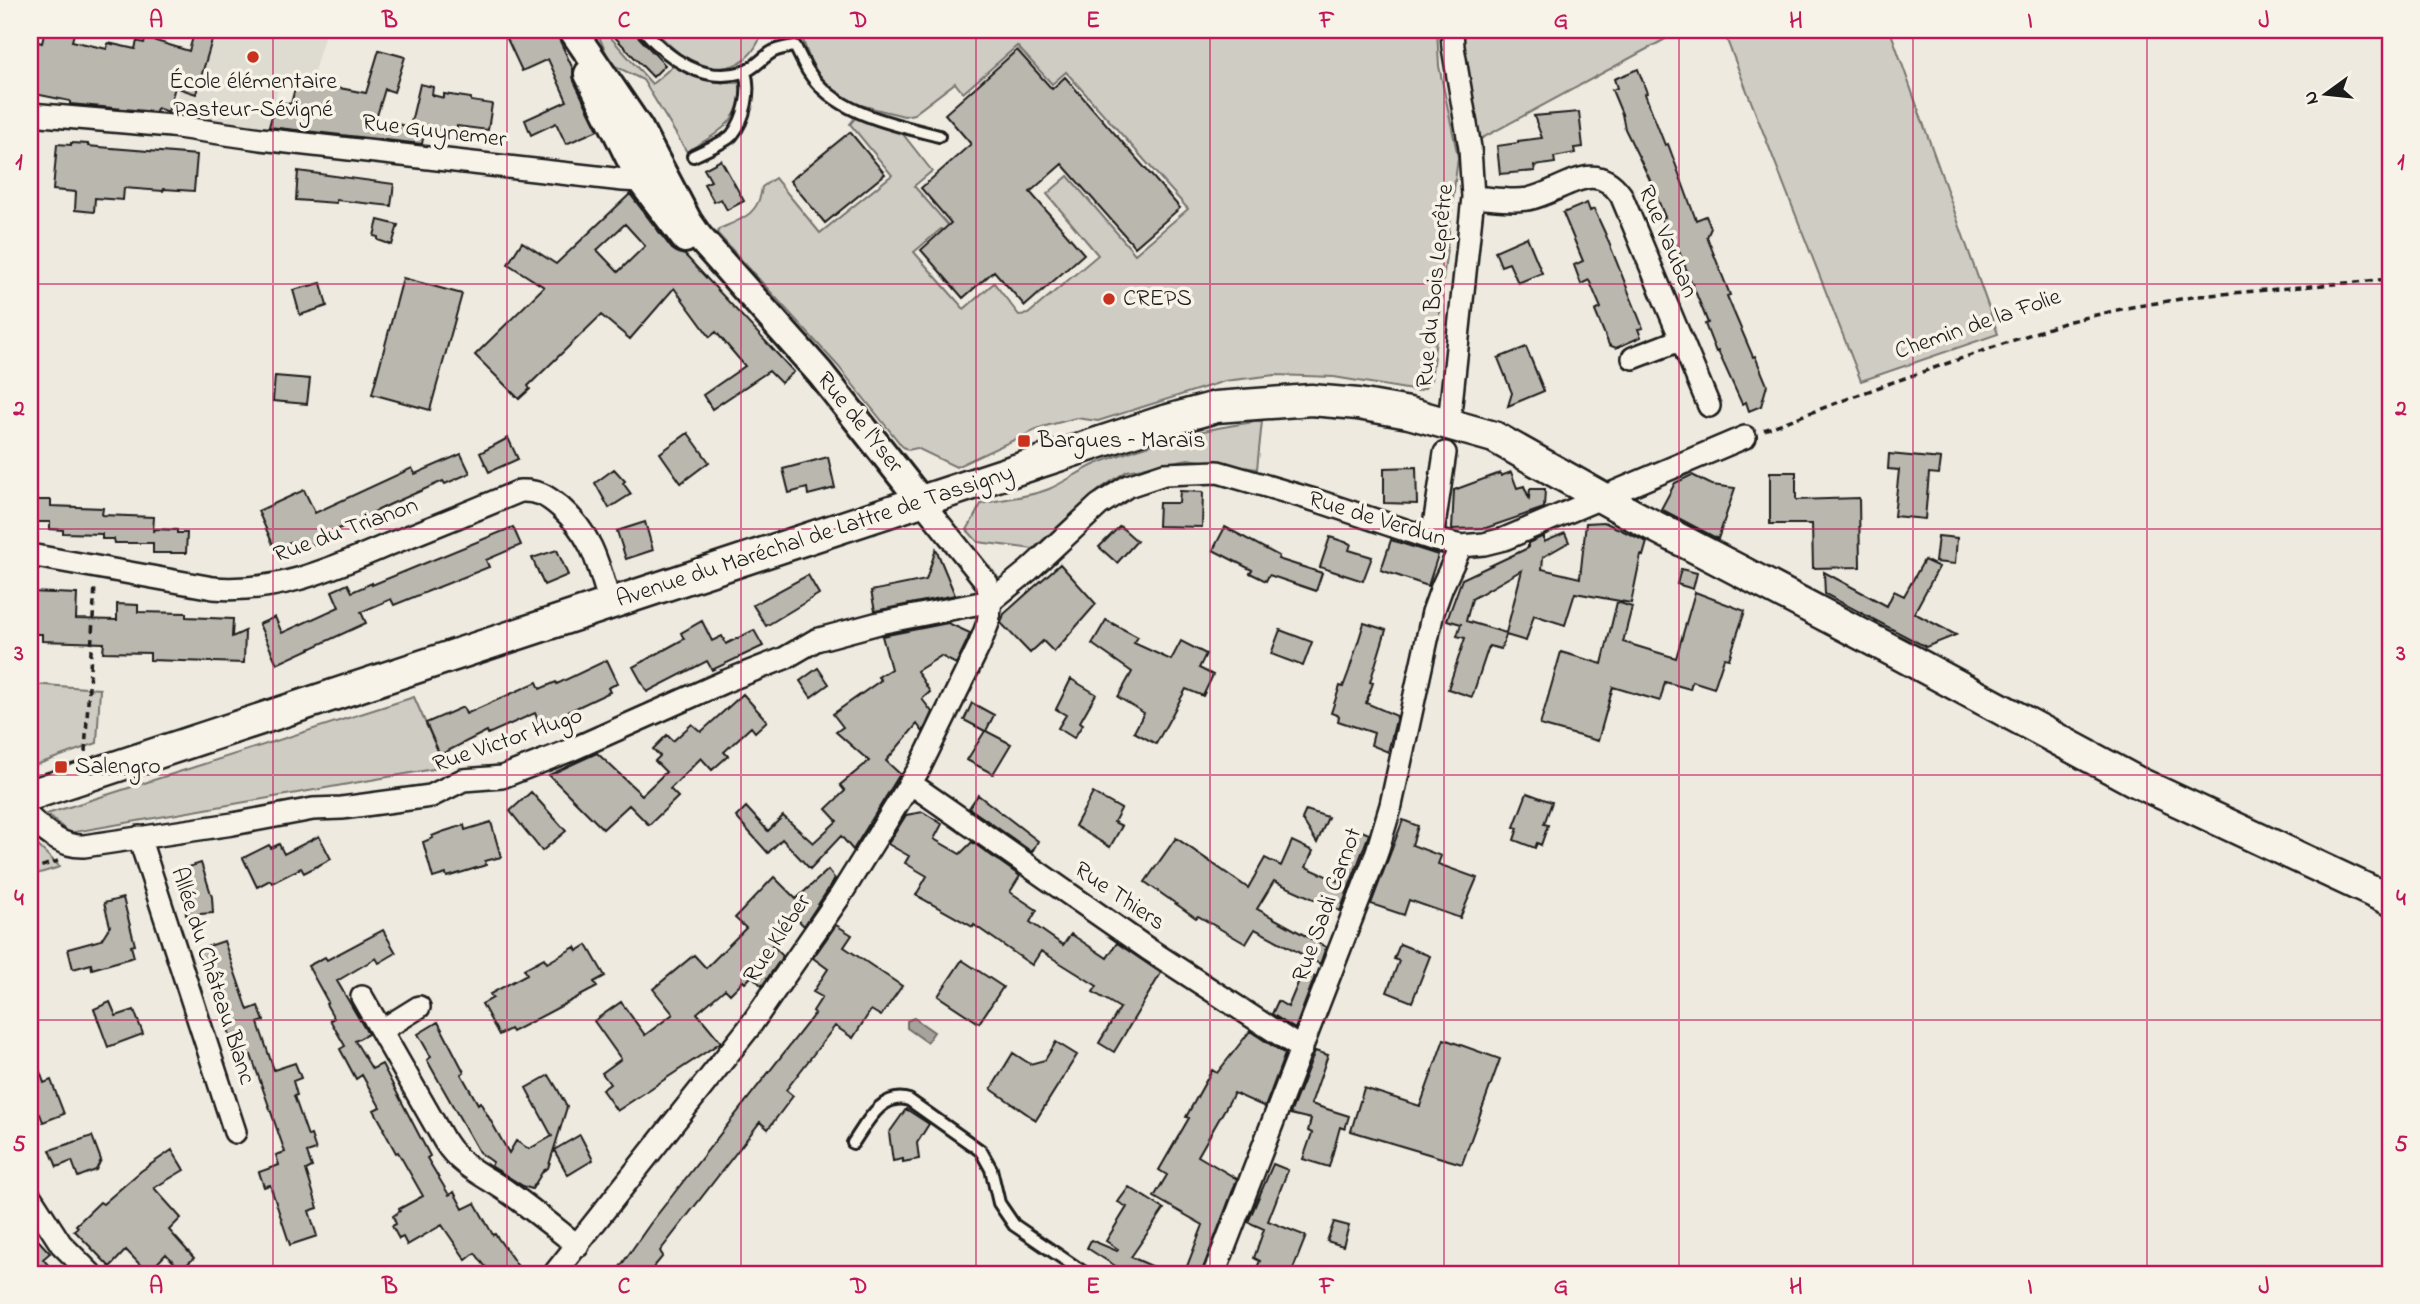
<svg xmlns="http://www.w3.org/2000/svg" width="2420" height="1304" viewBox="0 0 2420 1304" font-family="'Indie Flower',sans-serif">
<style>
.built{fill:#dedbd1}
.green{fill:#cfccc3;stroke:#767470;stroke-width:2}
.water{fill:#a6a39d;stroke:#6f6d69;stroke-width:2}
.building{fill:#bab7af;stroke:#1c1c1c;stroke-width:2;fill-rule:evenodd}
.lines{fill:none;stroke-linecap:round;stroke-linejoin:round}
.service-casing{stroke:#1c1c1c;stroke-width:16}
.minor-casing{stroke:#1c1c1c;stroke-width:26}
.tertiary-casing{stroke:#1c1c1c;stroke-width:32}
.secondary-casing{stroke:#1c1c1c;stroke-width:35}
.path{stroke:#1c1c1c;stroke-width:3.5;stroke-dasharray:7 5;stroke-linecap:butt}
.service{stroke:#f7f3e8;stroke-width:10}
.minor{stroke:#f7f3e8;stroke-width:21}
.tertiary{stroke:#f7f3e8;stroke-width:26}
.secondary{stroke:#f7f3e8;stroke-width:30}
.grid{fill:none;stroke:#c2185b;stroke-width:2;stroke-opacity:0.55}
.poi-dot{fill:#c8321e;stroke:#f7f3e8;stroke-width:2.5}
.labels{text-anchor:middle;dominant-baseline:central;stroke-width:7;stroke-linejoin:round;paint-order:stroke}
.poi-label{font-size:24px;fill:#1c1c1c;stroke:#f7f3e8;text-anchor:start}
.street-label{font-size:24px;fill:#1c1c1c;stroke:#f7f3e8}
.neatline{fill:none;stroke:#c2185b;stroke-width:2.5}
.grid-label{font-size:23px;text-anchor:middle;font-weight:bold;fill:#c2185b}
</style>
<rect width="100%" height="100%" fill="#eeeae0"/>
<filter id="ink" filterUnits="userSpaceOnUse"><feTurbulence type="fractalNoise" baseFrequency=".0143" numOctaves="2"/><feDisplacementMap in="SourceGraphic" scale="14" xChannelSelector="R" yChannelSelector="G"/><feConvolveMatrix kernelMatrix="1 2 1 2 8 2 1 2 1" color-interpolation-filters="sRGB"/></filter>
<g filter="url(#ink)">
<path class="built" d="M195,30H326L309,89L280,80L269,127L172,114Z"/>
<path class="green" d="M596,30H604L652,84L673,66C696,80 714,83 740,83C744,123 716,133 687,152L643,80L611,64Z
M654,30H763C752,66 721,78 688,59C675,52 664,39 654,30Z
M800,30H1437L1439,66L1458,157L1431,380L1425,388L1418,391L1334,377L1275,375L1225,381L1098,421L1076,418L1042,427L956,467L917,448L908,450L902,446L838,366L717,233L719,229C742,219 759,215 762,187L775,178L820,233L892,175L850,124L856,117L898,128L932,171L914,186L949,226L944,231L941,229L914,252L964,309L994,283L1019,315L1028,314L1098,255L1047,194L1068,176L1135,254L1188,209L1066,72L1052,84L1017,46L963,93L955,83L914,114L904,116C885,111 862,107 844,99C818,85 807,56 800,30Z
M1458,30H1682L1477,141Z
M1723,30H1890L1998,334L1861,381Z
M1262,421L1257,469L1188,459L1127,471L1100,489L1033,549L978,542L967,530L981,504C1003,498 1027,498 1049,489C1065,482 1080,471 1096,464C1149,443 1205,428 1262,421Z
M30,684L100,689L97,743L30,767Z
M414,697L445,767L69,833L47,814Z
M30,838L60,867L30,876Z"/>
<path class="water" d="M914,1018L934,1032L927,1042L907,1028V1021Z"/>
<path class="building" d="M45,30H75L72,41L107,49L108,43L135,49L137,41L144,43L146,38L189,51L195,30H215L196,94L175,87L168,112L157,108L156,112L70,104V101L30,93V40L42,43Z
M503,30H555L573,69L574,81L598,130L566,144L556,123L531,135L525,120L567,101L548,59L522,71Z
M608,30H632L665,65L653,77Z
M379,50L405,57L394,92L385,89L376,119L410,127L420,84L433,87L432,95L444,98V94L471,98V101L492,104L488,130L457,126L456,132L425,128L422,144L269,127L276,101L291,104L297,80L366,93Z
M1017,50L1052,89L1065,77L1180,208L1135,247L1062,164L1030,192L1084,254L1025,306L994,271L963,298L921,250L951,223L921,188L971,144L945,114Z
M1638,69L1647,93L1645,94L1665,145L1668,144L1696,220L1706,216L1711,228L1707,237L1730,295L1727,296L1753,357L1755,356L1767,385L1761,406L1749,411L1746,402L1742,404L1718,351L1716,352L1705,324L1708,323L1676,244L1672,246L1661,218L1665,217L1649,178L1625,129L1622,114L1612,90L1617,88L1614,79Z
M1579,112L1583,147L1574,148L1575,153L1554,157L1555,163L1534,166L1535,171L1500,174L1497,146L1518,143V141L1542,138L1534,116Z
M850,132L885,174L825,223L790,181Z
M71,143L88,144V146L99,147L197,155L194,191L164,189L163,191L124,188L123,200L95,198L94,212L75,210L76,192L53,190L57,144L71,145Z
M721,160L744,201L727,210L721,199L714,202L704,184L711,181L704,169Z
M298,171L394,184L391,206L336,200V203L296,200Z
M630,194L672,249L678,253L685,255L794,372L781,383L769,371L712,409L703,395L745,366L716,332L710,337L674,288L630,339L601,315L528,386L530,389L519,399L475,355L544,287L508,264L522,242L556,264ZM625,224L645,246L618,272L597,250Z
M1587,203L1590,211L1594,209L1605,233L1643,328L1638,329L1641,337L1616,348L1609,345L1595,311L1601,308L1589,280L1581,284L1574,265L1583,261L1563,213Z
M378,220L398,225L392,245L378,240V237L374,236Z
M1527,237L1542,273L1518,283L1509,263L1501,266L1495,251Z
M403,278L462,294L430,410L372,394Z
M321,283L327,306L300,315L293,290Z
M1526,347L1544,391L1508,406L1512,393L1498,358Z
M275,376L310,379L307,404L273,401Z
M688,433L709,462L681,483L660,453Z
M508,438L518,459L489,472L480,453Z
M461,454L470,473L445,484L443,481L391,504L313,541L314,544L295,552L290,542L275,549L258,511L304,490L315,513L412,468L415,474Z
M1889,454L1941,459L1939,474L1929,473L1925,519L1894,516L1899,470L1888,469Z
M828,457L835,488L808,495L807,488L789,493L783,469Z
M1416,467L1417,504L1384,503V468Z
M614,469L625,481L623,483L631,494L609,508L595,483Z
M1511,472L1517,488L1524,486L1529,498L1530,489H1545L1544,508L1486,528L1452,529L1454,490L1500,473L1501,476Z
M1770,472H1796V500L1859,498L1860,567L1813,568L1812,524H1770Z
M1692,475L1712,485L1735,488L1718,539L1661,509L1675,483Z
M1180,491L1203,492L1202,527L1158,526L1159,503H1179Z
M30,500H51V506L103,508L102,515L154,517L153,532L154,529L177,530V533H187L186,553H153V543H115L114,539H102V534L63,533V530L50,529V522H30Z
M645,522L653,550L626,559L617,531Z
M1604,522L1647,542L1643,556L1641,555L1631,603L1575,593L1565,625L1534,615L1526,641L1506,635L1501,649L1489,646L1472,697L1448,689L1465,638L1457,636L1461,624L1447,620L1462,579L1528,548V543L1544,536V542L1565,533L1569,542L1543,557L1542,569L1580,578L1586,523ZM1522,570L1506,633L1466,621L1472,599Z
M1120,526L1137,541L1117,563L1099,547Z
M513,527L521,545L486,560L489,567L394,605L391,599L361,612L366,623L277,664L259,624L275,617L282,633L339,607L332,591L348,584L352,592L372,583V585Z
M1225,527L1279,556L1278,559L1322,573L1316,591L1269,575L1266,581L1250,573L1252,570L1213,550Z
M1938,536L1957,538L1955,564L1935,562Z
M1330,537L1351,544L1349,550L1372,557L1363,581L1320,567Z
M1391,540L1438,555L1428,586L1381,570Z
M936,549L955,595L875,611L871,591L926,580Z
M557,550L568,575L544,585L532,558Z
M1924,560L1939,567L1914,613L1956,635L1926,647L1825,594L1824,572L1887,606L1894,591L1904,596Z
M1060,564L1096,604L1054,652L1043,641L1030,653L1001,623L1004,614Z
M1681,569L1697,573L1693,589L1677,584Z
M808,575L819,594L766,626L753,605Z
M30,592L77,594L76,619L117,620V604L138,605V612L186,613V617L233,619L232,637L245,631L244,663L150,660V653L103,652L104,643L42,641V634H30Z
M1695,592L1745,611L1729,659L1724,658L1714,688L1692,681L1690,689L1665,682L1660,701L1613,687L1598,741L1540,725L1561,652L1602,664L1617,602L1632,607L1623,642L1676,658Z
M1106,620L1138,637L1134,643L1171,660L1181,641L1206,654L1199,668L1213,675L1203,696L1186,689L1156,744L1134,732L1144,713L1118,697L1132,672L1092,644Z
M702,621L712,641L722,636L726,644L754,630L763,646L712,670L707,661L647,692L633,667L684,639L681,633Z
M948,623L970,633L967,641L956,664L941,656L917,671L930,692L922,699L932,712L923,732L917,724L886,761L900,774L853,850L841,836L810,869L782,839L768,853L736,817L746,807L768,831L783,816L813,843L837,821L826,809L845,791L840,785L869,761L836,732L843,727L833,714L881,680L878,677L891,669L882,636Z
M1364,623L1386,630L1370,682L1373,683L1366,703L1397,716L1388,752L1371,745L1374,733L1338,721L1339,716L1331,713L1340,686L1343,687L1349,671Z
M1280,630L1312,642L1303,666L1271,654Z
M607,660L618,683L608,688L610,692L540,725L535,713L488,734L487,731L440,755L426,723L463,707L466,714L537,682L540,689L556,682L557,684Z
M818,668L829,684L811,697L800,681Z
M1071,679L1096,694L1080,722L1083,724L1074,738L1058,728L1066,715L1056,709Z
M743,694L767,721L755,732L751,727L724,752L728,756L712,770L701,758L670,789L678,797L649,825L629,805L603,829L549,775L597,753L642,795L666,772L655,761L660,756L653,749L667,735L673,741L692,724L701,732Z
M972,703L994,715L986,731L1011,744L993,774L967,760L985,731L964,720Z
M531,792L566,831L542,851L510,811Z
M1093,793L1121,809L1114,822L1122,826L1110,847L1075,826Z
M1527,793L1552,802L1544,824L1548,825L1541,845L1537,843L1535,848L1514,840L1518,828L1514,827Z
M978,795L1038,841L1032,852L969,808Z
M1306,810L1328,817L1317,843L1302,819Z
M923,812L942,824L934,839L960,854L972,842L1020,876L1010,892L1037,910L1030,922L1063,945L1071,934L1107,958L1117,943L1161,973L1114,1052L1099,1043L1120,1008L1093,992L1097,986L1041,951L1032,965L974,925L973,927L916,895L927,876L905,863L909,856L888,844L906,815Z
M1403,820L1418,826L1412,845L1441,856L1438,864L1477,878L1460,918L1409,900L1404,915L1371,904Z
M491,822L501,857L485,861L486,865L447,877L446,874L433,878L423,842L433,838L432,836L442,832L464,825L465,830Z
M1357,829L1369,834L1340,911L1274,881L1257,909L1326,947L1320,964L1255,929L1246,944L1198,916L1196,918L1145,882L1176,838L1248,888L1265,858L1281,866L1292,841L1313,851L1306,867L1337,881Z
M319,836L331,859L304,873L301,868L272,883L270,880L257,887L243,858L269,845L271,848L279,844L284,854Z
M201,863L212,897L213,913L186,915L184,886L176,871Z
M828,870L835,879L804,926L797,919L772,945L783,956L762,986L752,976L745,983L743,981L730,994L725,989L697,1013L721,1042L617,1111L602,1090L610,1084L602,1073L621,1059L594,1021L621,1002L645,1035L673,1014L653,989L694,955L706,968L746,928L735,918L774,877L796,899Z
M123,898L135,945L131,946L134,957L92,969L91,964L73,969L68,949L101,940L110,926L104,903Z
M836,925L852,935L844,947L902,986L881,1016L871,1010L853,1038L835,1026L786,1090L793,1096L768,1129L760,1122L660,1251L663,1256L648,1274H615L650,1224L815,1013L813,1011L822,997L813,992L828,969L813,958Z
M383,930L396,953L379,963L376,958L337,981L368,1034L355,1041L372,1069L382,1064L430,1156L427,1158L449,1195L454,1192L463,1209L475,1203L493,1235L495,1234L519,1268L510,1274H491L475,1253L466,1260L442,1225L407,1245L403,1237L399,1239L392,1226L396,1224L393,1216L400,1211L399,1209L423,1196L398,1152L396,1153L383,1129L384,1128L374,1110L380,1107L362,1075L356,1079L340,1049L345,1046L330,1020L334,1018L326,1004L328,1002L308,966L325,957L327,960Z
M224,941L248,1010L258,1006L264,1021L258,1023L274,1070L295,1063L301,1078L293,1081L297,1095L294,1096L308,1136L311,1135L316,1150L307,1153L312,1167L306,1170L318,1208L309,1211L317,1236L290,1245L270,1185L264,1187L259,1172L279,1165L276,1155L285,1152L251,1055L238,1060L218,998L197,950Z
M1400,944L1430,956L1412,1002L1387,992L1399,961L1394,959Z
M587,945L605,976L594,982L597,987L512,1032L510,1029L499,1035L482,1004L493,998L490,994L527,974L524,969L544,958L547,963L575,947L577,951Z
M962,960L1003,987L979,1023L938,996Z
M1303,971L1315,976L1295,1029L1272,1014L1278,1001L1288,1007Z
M110,1002L116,1016L134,1010L143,1034L108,1047L94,1009Z
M438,1022L464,1072L461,1074L478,1104L480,1102L509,1153L516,1141L529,1149L552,1136L526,1088L549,1075L558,1090L567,1107L548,1168L543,1171L532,1189L523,1186L491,1166L493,1162L479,1152L441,1085L427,1060L431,1057L418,1034Z
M1250,1031L1285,1054L1265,1107L1234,1093L1198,1156L1237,1179L1201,1274H1184L1203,1225L1154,1197L1167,1175L1159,1170L1189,1118L1186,1117L1212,1070L1217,1073Z
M1444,1039L1500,1059L1462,1164L1351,1131L1364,1088L1420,1106Z
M1056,1042L1077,1055L1036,1120L991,1089L1013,1053L1030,1064L1045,1060Z
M30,1049H32L44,1083L51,1080L64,1114L43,1122L40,1114L30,1118Z
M1315,1051L1328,1055L1311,1104L1349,1116L1345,1129L1340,1127L1329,1167L1303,1159L1312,1133L1308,1131L1311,1119L1290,1114Z
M906,1109L929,1124L917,1143L919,1159L903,1162V1159L893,1161L889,1133Z
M580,1135L593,1160L568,1175L554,1150Z
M92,1136L101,1160L96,1170L78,1177L72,1161L57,1167L50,1150Z
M172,1150L184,1170L154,1188L181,1218L169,1230L194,1258L181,1270L166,1254L148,1273L126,1250L110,1267L74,1230L78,1227L76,1225L100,1202L103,1204L141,1171Z
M1273,1164L1288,1170L1268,1221L1306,1236L1291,1274H1254L1260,1261L1254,1258L1264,1229L1248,1222Z
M1129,1187L1164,1209L1131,1257L1170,1274H1128L1087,1248L1091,1240L1117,1251L1118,1249L1106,1241L1127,1207L1118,1202Z
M1334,1222L1349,1226L1343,1246L1327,1241Z
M38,1240L50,1253L43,1259L56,1274H30V1244L31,1246Z"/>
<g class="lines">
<defs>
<path id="service" d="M644,30C668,59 704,84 743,72C755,69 763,56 774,51C781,48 789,47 795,46C799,54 803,63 808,71C835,114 893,124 939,136
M693,156C703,151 726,142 732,135C745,119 751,91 745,72
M853,1143C866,1124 882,1091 909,1100L981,1151L991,1169L999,1203L1014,1225L1086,1274"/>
<path id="minor" d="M30,114L171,126L261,139L623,180L641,181L654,179
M1473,197C1491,198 1511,202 1528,199C1563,192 1594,156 1621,195L1709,406
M1633,358L1680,340
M1449,423L1473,197L1470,148L1453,47L1452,30
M1432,539L1445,453
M30,555L213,588C279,593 330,569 390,544C433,527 477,509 520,491C538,490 547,496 560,507C593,536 598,564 610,604
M910,783L1148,949L1302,1049
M30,818C46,832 61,847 84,846L233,824L313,809L342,808L431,796L463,780L502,777L571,750L726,681L785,658L816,640L879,623L991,601L1029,570L1099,505L1128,486L1164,474L1218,472L1321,502L1432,539L1461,546L1484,544L1504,539L1745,437
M139,837L235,1132
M362,997L445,1142C461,1167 485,1176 508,1192C532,1209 555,1228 578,1246
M382,1030L419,1007
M30,1196L61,1244L91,1274
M554,1274L748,1029L840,896L919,769L979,646L988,623L991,601L987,583L922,502
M1214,1274L1376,855L1391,805L1433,612L1442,587L1461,546"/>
<path id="tertiary" d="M573,31L639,128L688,221L699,237L820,373L922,502
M588,74L641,181L685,239"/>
<path id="secondary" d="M30,795L1161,422L1216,407L1311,400L1358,404L1409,413L1494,437L1633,515L1899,654L2135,781L2390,900"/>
</defs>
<use href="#service" class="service-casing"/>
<use href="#minor" class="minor-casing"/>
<use href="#tertiary" class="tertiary-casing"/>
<use href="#secondary" class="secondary-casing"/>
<path class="path" d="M1764,430L1882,386L2066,322L2126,308L2199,296L2390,279
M85,752L95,585
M30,854L40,853
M30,870L58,861"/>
<use href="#service" class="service"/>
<use href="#minor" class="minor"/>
<use href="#tertiary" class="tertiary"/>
<use href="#secondary" class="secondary"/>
</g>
</g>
<path class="grid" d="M273,30V1274M507,30V1274M741,30V1274M976,30V1274M1210,30V1274M1444,30V1274M1679,30V1274M1913,30V1274M2147,30V1274M30,284H2390M30,529H2390M30,775H2390M30,1020H2390"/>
<g class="poi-dot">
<circle cx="253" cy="57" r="7"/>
<circle cx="1109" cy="299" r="7"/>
<rect x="1017" y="434" width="14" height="14" rx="3.5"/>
<rect x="54" y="760" width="14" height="14" rx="3.5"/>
</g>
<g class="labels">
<g class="poi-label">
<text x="253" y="82" text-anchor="middle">École élémentaire<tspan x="253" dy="28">Pasteur-Sévigné</tspan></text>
<text x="1123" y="299">CREPS</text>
<text x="1038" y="441">Bargues – Marais</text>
<text x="75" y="767">Salengro</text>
</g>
<g class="street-label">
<text transform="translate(434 132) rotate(7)">Rue Guynemer</text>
<text transform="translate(1667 242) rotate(67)">Rue Vauban</text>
<text transform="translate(1436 286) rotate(-84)">Rue du Bois Leprêtre</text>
<text transform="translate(1978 325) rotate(-19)">Chemin de la Folie</text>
<text transform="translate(859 423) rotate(51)">Rue de l'Yser</text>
<text transform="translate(1377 520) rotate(17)">Rue de Verdun</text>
<text transform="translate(346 531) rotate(-20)">Rue du Trianon</text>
<text transform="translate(815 537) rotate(-18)">Avenue du Maréchal de Lattre de Tassigny</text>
<text transform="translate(508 741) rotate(-19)">Rue Victor Hugo</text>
<text transform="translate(1119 897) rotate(34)">Rue Thiers</text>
<text transform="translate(1328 905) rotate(-70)">Rue Sadi Carnot</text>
<text transform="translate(778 939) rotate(-56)">Rue Kléber</text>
<text transform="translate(212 976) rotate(72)">Allée du Château Blanc</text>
</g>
</g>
<rect width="2420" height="1304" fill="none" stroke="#f7f3e8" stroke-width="77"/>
<g transform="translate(2326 94) rotate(255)" stroke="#f7f3e8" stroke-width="5" paint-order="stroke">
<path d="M0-5L12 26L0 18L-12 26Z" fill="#1c1c1c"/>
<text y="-10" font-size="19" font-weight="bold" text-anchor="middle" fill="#1c1c1c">N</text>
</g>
<rect x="38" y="38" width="2344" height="1228" class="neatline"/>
<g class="grid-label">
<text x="156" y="27">A</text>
<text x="390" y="27">B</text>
<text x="624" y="27">C</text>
<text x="859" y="27">D</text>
<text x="1093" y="27">E</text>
<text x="1327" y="27">F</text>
<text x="1561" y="27">G</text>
<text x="1796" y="27">H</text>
<text x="2030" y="27">I</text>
<text x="2264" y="27">J</text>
<text x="19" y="169">1</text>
<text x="2401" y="169">1</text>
<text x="19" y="415">2</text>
<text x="2401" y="415">2</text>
<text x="19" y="660">3</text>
<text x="2401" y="660">3</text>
<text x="19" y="905">4</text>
<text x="2401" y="905">4</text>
<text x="19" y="1151">5</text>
<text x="2401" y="1151">5</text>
<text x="156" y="1293">A</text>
<text x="390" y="1293">B</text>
<text x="624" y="1293">C</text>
<text x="859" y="1293">D</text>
<text x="1093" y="1293">E</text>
<text x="1327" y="1293">F</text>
<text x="1561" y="1293">G</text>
<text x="1796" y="1293">H</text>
<text x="2030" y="1293">I</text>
<text x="2264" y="1293">J</text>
</g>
</svg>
